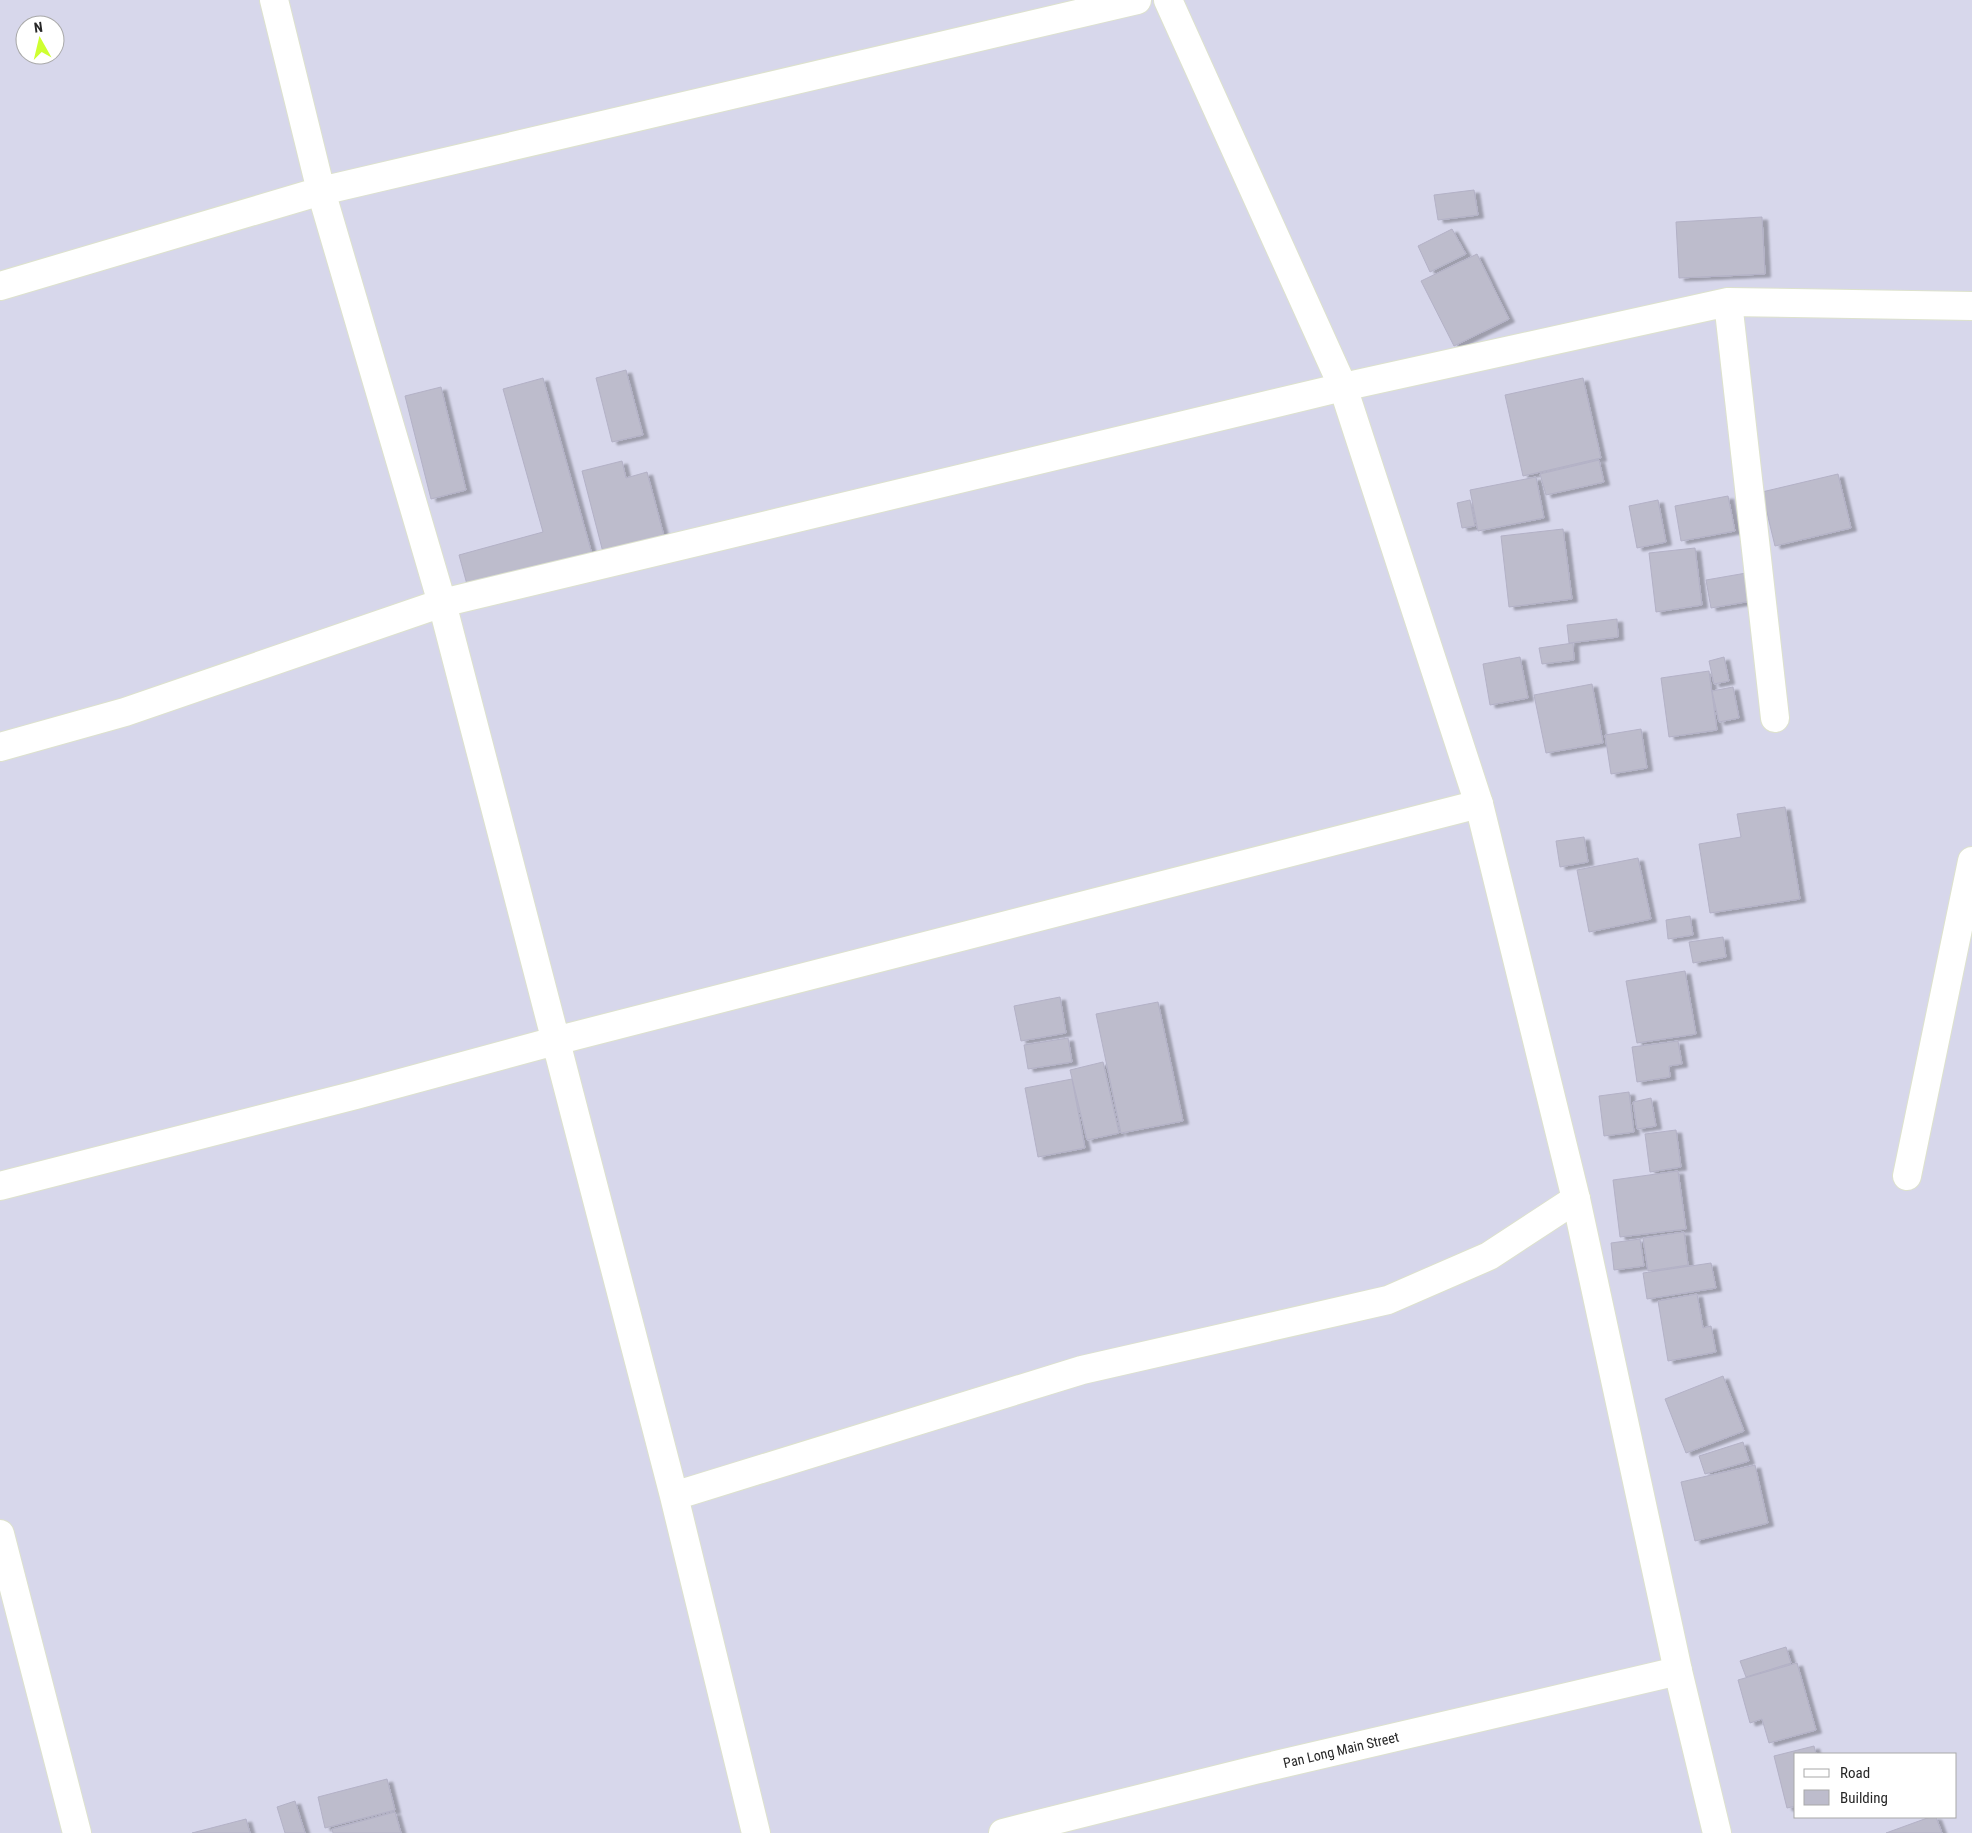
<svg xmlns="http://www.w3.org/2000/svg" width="1972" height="1833" viewBox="0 0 1972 1833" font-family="'Roboto Condensed',sans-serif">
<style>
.building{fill:#bdbccc;stroke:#b3b1c6;filter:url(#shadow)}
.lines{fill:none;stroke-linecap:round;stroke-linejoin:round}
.minor-casing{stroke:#dde2cd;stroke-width:30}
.tertiary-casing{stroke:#dde2cd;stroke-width:30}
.minor{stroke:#fff;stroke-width:28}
.tertiary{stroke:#fff;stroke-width:28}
.labels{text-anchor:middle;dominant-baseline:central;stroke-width:4.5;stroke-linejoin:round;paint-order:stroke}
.street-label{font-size:14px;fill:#272727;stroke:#fff}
</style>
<defs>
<filter id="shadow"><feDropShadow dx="5.5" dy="3" stdDeviation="1" flood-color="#0004"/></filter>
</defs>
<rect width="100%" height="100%" fill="#d7d7eb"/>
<path class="building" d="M1474,190L1478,215L1438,220L1434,195Z
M1762,217L1765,274L1679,278L1676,222Z
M1452,229L1466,254L1430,272L1418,246Z
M1477,254L1509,319L1454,346L1421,281Z
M626,370L643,435L612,442L596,378Z
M543,378L592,554L468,588L459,555L543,532L503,389Z
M1583,378L1601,458L1523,476L1505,395Z
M441,387L466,490L431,499L405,396Z
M1599,460L1604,482L1546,495L1540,474Z
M622,461L626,478L647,472L664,536L623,546L605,560L582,471Z
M1838,474L1851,528L1775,546L1762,492Z
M1536,477L1544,518L1478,531L1470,490Z
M1728,496L1735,531L1681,541L1675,506Z
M1470,500L1475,526L1462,528L1457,503Z
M1658,500L1666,542L1637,548L1629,506Z
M1563,529L1572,599L1509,607L1501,536Z
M1695,548L1702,605L1656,612L1649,553Z
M1752,572L1757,600L1711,608L1706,580Z
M1617,619L1618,637L1569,643L1567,625Z
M1573,643L1574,660L1542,664L1539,648Z
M1520,657L1528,698L1490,705L1483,664Z
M1724,657L1729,681L1714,684L1709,661Z
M1709,671L1717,730L1669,737L1661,678Z
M1592,684L1603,743L1546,753L1534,695Z
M1733,687L1739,718L1719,722L1712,691Z
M1641,729L1647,768L1611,774L1605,735Z
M1785,807L1800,899L1710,913L1699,844L1741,837L1737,814Z
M1584,837L1588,862L1560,867L1556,841Z
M1638,858L1651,919L1589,932L1577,870Z
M1690,916L1693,935L1668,939L1666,920Z
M1723,937L1726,957L1693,963L1689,942Z
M1685,971L1696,1034L1637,1043L1626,981Z
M1060,997L1066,1033L1021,1041L1014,1006Z
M1158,1002L1183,1121L1121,1133L1096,1014Z
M1068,1038L1072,1062L1028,1069L1024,1045Z
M1678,1041L1682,1064L1669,1066L1670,1077L1637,1082L1632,1047Z
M1103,1062L1119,1133L1087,1140L1070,1070Z
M1072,1079L1085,1148L1038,1157L1025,1088Z
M1629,1092L1634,1132L1604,1136L1599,1096Z
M1651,1098L1656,1126L1637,1129L1633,1102Z
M1676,1130L1681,1167L1650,1172L1645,1134Z
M1678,1171L1686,1229L1620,1237L1613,1180Z
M1684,1232L1688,1265L1648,1271L1643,1238Z
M1640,1239L1644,1266L1614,1270L1611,1243Z
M1711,1263L1716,1288L1647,1299L1643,1273Z
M1697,1294L1703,1328L1711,1326L1716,1352L1668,1361L1658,1301Z
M1723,1376L1744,1431L1686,1453L1665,1399Z
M1743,1442L1749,1461L1705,1474L1699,1456Z
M1755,1465L1768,1523L1695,1541L1681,1482Z
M1786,1647L1791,1663L1746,1677L1740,1661Z
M1797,1663L1816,1730L1769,1743L1762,1719L1750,1723L1738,1680Z
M1814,1746L1816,1754H1796V1806L1787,1808L1774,1756Z
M387,1779L395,1810L325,1828L318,1797Z
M295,1801L305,1833H285L277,1807Z
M395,1812L401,1833H333L332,1829Z
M1930,1817H1936L1942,1833H1886Z
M246,1819L250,1833H192Z"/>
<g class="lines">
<defs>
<path id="minor" d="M274,0L321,191L442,603L674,1496L756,1833
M0,286L321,191L1137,0
M1728,302L1775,718
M0,747L125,712L442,603L1343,387L1728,302L1972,306
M1907,1176L1972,861
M0,1186L356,1095L555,1041L1479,804
M674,1496L1082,1370L1388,1300L1489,1256L1576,1199
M0,1534L77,1833"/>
<g id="tertiary">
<path d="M1168,0L1343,387L1479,804L1576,1199L1678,1671L1717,1833"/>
<path id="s1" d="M1003,1833L1255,1770L1678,1671"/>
</g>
</defs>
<use href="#minor" class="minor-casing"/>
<use href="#tertiary" class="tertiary-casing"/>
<use href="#minor" class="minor"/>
<use href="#tertiary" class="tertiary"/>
</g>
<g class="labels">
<g class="street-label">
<text stroke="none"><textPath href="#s1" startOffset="348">Pan Long Main Street</textPath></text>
</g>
</g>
<rect x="1794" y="1753" width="162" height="65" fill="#ffffff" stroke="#a9a9a9"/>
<rect x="1804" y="1769" width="25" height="8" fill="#ffffff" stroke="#a9a9a9"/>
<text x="1840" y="1778" font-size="15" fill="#272727">Road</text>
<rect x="1804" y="1790" width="25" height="15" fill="#bdbccc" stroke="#a9a9a9"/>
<text x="1840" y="1803" font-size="15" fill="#272727">Building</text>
<g transform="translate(40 40) rotate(352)"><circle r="24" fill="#ffffff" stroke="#a9a9a9"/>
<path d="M0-4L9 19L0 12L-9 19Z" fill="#ceff31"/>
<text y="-8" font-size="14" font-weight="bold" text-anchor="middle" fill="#272727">N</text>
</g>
</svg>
